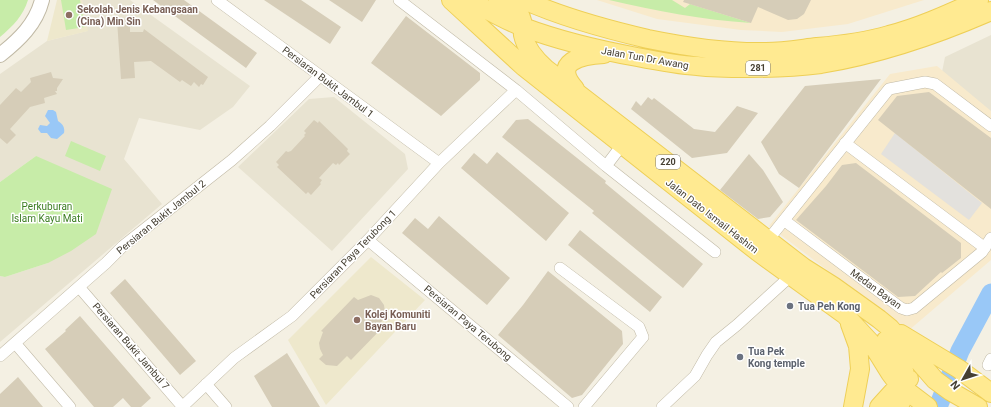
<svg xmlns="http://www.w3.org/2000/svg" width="991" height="407" viewBox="0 0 991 407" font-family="Roboto,sans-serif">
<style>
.residential{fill:#e8e3d1}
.commercial{fill:#f8eacc}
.education{fill:#eee8cc}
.green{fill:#c7eca8}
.parking{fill:#e3e1dd}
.water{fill:#99c8f7}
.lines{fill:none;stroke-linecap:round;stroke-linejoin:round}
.river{stroke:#99c8f7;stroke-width:19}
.building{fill:#d6cdb8}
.minor-casing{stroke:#c0b9a5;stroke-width:12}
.tertiary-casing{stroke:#c0b9a5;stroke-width:16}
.primary-casing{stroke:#eecf57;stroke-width:20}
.minor{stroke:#fff;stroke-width:11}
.tertiary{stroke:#fff;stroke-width:14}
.primary{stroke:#ffea91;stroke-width:18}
.education-dot{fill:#8d6e63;stroke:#fff;stroke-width:1.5}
.worship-dot{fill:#6b7280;stroke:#fff;stroke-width:1.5}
.labels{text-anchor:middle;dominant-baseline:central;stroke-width:3;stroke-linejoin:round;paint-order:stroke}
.shield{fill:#fff;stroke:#7e7970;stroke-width:1}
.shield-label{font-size:9px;font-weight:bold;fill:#464033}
.education-label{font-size:10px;font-weight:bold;fill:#785e54;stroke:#fff;text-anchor:start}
.street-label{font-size:10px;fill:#464033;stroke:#fff}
.park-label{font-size:10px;fill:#3b7d21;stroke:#fff}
.worship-label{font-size:10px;font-weight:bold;fill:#5b616d;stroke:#fff;text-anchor:start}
</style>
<rect width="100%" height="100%" fill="#f4f0e3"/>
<path class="residential" d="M82,0H130L250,86L233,107L200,130L139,118L124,159L162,204L0,342V276L5,277L48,263L36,156L0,182V74L47,41L87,31Z
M991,35V118L942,72L945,57Z
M334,97L405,154L408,169L332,251L238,167L309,99Z"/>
<path class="commercial" d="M597,0H924L848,24L782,32L741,30L657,19Z
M937,66L991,111V260L908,331L769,226L890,74Z"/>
<path class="education" d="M57,0H82L88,31L47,41Z
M371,257L425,300L326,405L288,340Z"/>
<path class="green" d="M0,0H28C23,16 13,26 0,37Z
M61,0H80L85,27L66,30Z
M609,0H672L685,8L690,4L751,23C703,20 656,11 609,0Z
M71,141L106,156L100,171L65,156Z
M36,156L112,189L96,234L71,251L48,263L5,277L0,276V182Z"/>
<path class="parking" d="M895,133L982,203L969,220L881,154Z"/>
<path class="water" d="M48,110H53L56,112L58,121C63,124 65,128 64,133L57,139L51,138L47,133H41L38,129L40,125L47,126L50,123L45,116Z"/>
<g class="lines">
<path class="river" d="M938,407L960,351L991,293"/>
</g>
<path class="building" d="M153,0H184L257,53L246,68Z
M264,0H301L341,27L330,44Z
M329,0H376L362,22Z
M684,0H811L804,14L797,19L788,20L758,7L751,23L683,2Z
M406,16L480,73V80L441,116L371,63Z
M126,19V22H130V32H143L144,29L208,77L203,85L201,84L199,87L194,82L191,86L182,80L180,82L151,61L134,62L135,78L121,79L117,20Z
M51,72L53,78L63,79L57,88V91H55L57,94L44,98L45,103L30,107L10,129L16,135L7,144L0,138V105L16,88L21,92L31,82L30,78Z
M881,79L799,188L779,174L761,142L805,86Z
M929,92L991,138V209L878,120L897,96Z
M648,97L652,100L654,98L694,129L715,132L737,106L758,113L727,153L692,158L631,109L636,101L641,106Z
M528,119L606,181L605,183L703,264L683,288L592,213L594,211L502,137L516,120Z
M314,120L318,123L319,121L343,144L348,149L347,151L350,154L339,165L338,163L336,165L333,163L319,178L322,180L320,183L321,184L311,195L308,192L306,194L277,167L279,165L276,162L286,151L288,152L291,151L305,136L304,135L306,133L304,131Z
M497,152L569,213L546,241L461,168L474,153L487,164Z
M749,154L763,170L783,202L770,217L758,219L720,190Z
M856,163L961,243V258L942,273L941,272L915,296L898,297L796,220L826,186L842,165Z
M439,216L510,278L487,305L402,233L415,218L428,229Z
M580,230L662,297L650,312L568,245Z
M548,271L622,331L623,344L582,395L572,398L498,335L523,305Z
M125,279L196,361L180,375L110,293Z
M371,295L379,298L384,305L385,313L381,323L384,326L351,360L347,356L337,366L326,365L319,359L323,355L320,349L319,343L323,332L321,331L354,297L358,300Z
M80,316L151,398L141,407H131L123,398L113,407H94L45,349L66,331L65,330Z
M287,353L320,407H272L254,376Z
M18,377L43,407H0V394Z"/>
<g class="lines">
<defs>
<path id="minor" d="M217,0L439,163
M399,0L516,90L606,166L715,252
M845,143L985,248
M606,166L622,145
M785,221L901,308L907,310L914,308L982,252L991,238
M368,240L568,407
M764,245L889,89L925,82L935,84L991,126
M560,268L639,327L643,337L584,407
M79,287L182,406
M15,343L70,407
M0,356L106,263L123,246L232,160L270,126L320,76
M988,365L991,359
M206,384L226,407
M182,407L234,358L292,316L368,240L439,163L516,90
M662,407L695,376L707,355L716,342L737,325L795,272"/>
<path id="tertiary" d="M0,55C19,40 36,24 42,0"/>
<path id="primary" d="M451,0L524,67L758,252L845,315L872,344L890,373L899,385L928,407
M469,0C486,9 504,20 523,27C560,41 599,50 637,57C657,61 677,65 697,66C714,68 731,68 748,68C772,68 797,67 821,64C880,54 936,35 991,11
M498,0C505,4 514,7 519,14C524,20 522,28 523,35C526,49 536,60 546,69L803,267L833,286L879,319L890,328L935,380L950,391L978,407
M524,0C564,18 605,29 648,39C687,47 726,53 766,52C783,52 800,49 817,47C841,45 865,42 889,35C920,27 950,13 979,0
M575,89C551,62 581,55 604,54
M850,324L858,346L860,369L853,407
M901,334L959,369L991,393
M886,340C901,361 916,382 898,407
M879,407L899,385L909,379"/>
</defs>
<use href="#minor" class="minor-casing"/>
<use href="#tertiary" class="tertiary-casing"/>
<use href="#primary" class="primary-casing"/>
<use href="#minor" class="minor"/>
<use href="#tertiary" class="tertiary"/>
<use href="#primary" class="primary"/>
</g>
<g class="education-dot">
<circle cx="69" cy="15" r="4"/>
<circle cx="357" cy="320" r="4"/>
</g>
<g class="worship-dot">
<circle cx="790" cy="306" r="4"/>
<circle cx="740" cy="357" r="4"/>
</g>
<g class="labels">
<g class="shield">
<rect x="746" y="61" width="24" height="14" rx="3"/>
<rect x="656" y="155" width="24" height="14" rx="3"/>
</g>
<g class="shield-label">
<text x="758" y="68">281</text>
<text x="668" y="162">220</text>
</g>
<g class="education-label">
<text x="77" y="9">Sekolah Jenis Kebangsaan<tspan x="77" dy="12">(Cina) Min Sin</tspan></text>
<text x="365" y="314">Kolej Komuniti<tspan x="365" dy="12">Bayan Baru</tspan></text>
</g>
<g class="street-label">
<text transform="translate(645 58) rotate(10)">Jalan Tun Dr Awang</text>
<text transform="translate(328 82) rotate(37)">Persiaran Bukit Jambul 1</text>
<text transform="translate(712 216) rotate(38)">Jalan Dato Ismail Hashim</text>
<text transform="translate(161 217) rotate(-39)">Persiaran Bukit Jambul 2</text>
<text transform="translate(353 254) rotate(-46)">Persiaran Paya Terubong 1</text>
<text transform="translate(876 289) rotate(36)">Medan Bayan</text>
<text transform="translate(468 323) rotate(40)">Persiaran Paya Terubong</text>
<text transform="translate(131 346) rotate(49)">Persiaran Bukit Jambul 7</text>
</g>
<g class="park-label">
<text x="47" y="206">Perkuburan<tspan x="47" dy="12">Islam Kayu Mati</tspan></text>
</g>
<g class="worship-label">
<text x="798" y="306">Tua Peh Kong</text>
<text x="748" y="351">Tua Pek<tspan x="748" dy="12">Kong temple</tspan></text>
</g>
</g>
<g transform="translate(963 379) rotate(231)" stroke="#ffffff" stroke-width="3" paint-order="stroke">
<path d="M0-3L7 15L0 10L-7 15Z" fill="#464033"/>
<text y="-6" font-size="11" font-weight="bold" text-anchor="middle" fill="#464033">N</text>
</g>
</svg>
